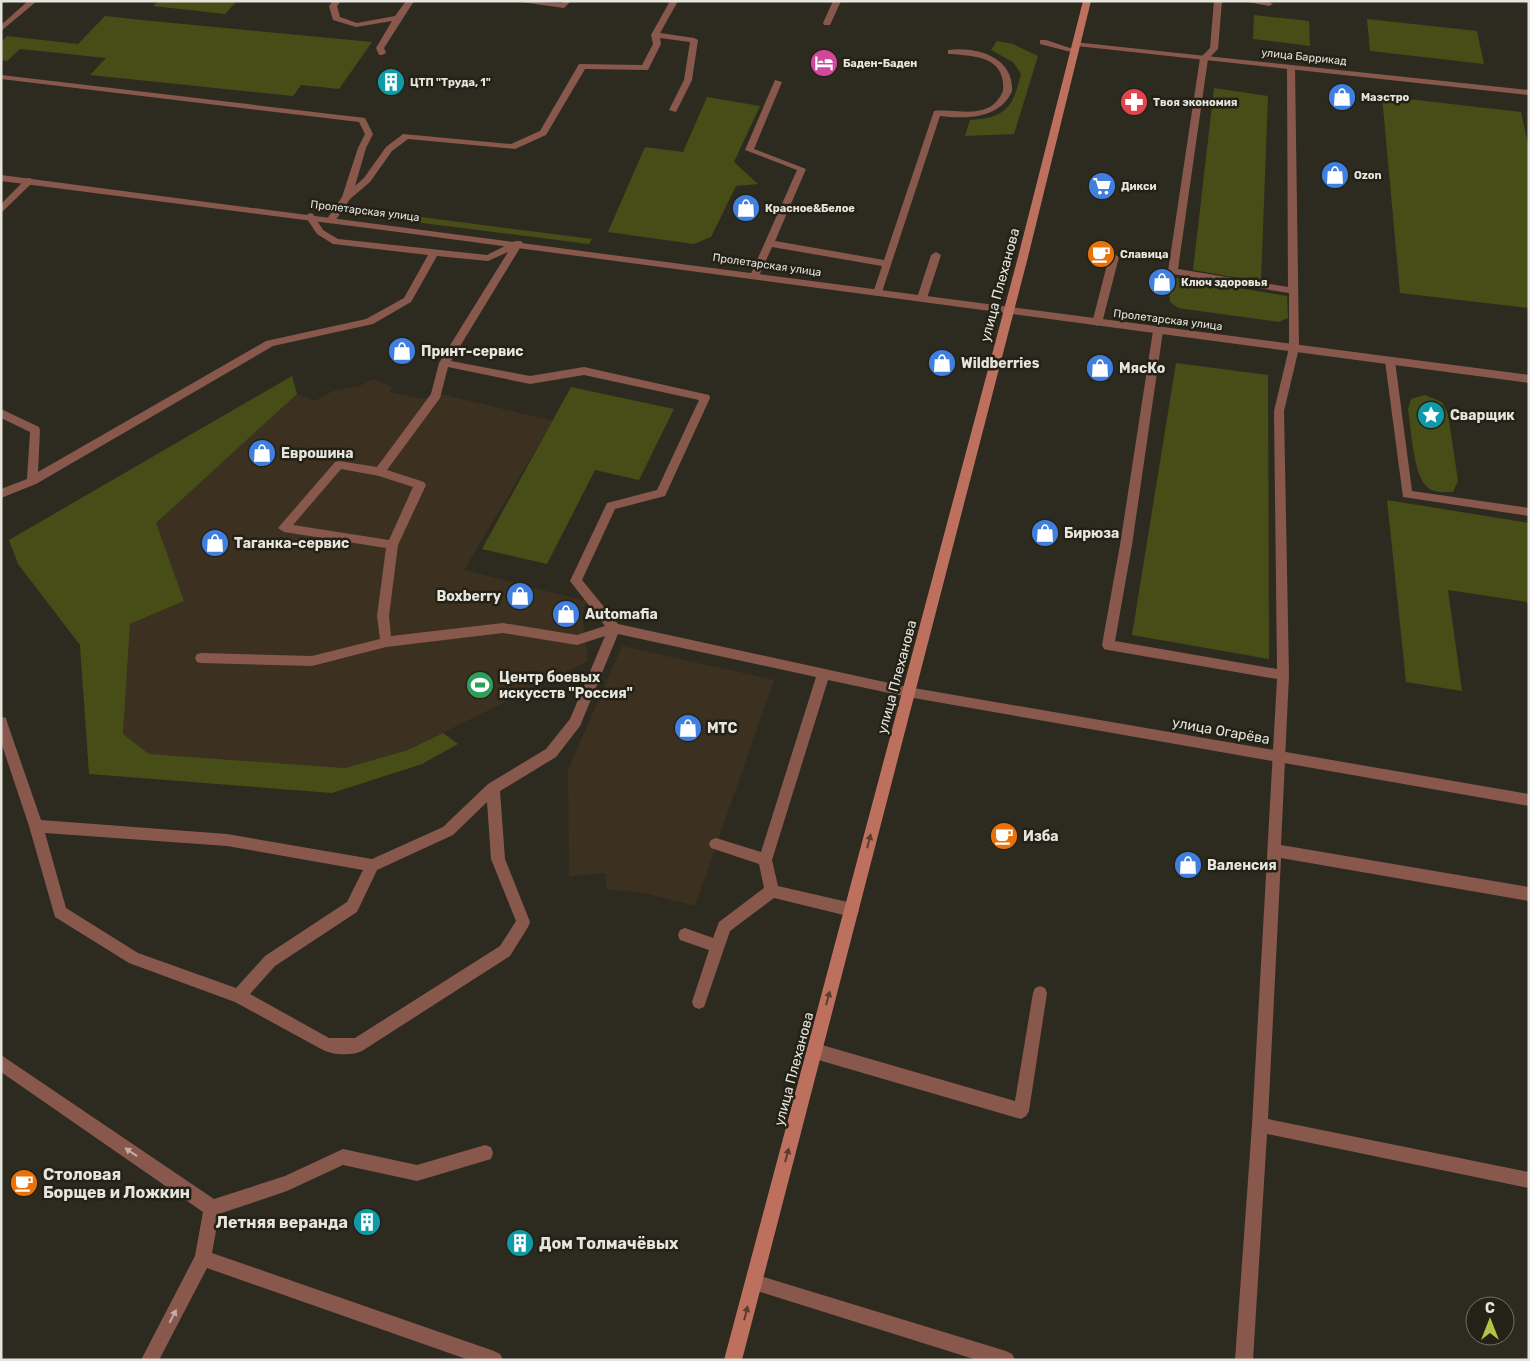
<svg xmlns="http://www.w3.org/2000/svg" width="1530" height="1361" viewBox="0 0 1530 1361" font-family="Rubik,sans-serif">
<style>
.commercial{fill:#3c3021}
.green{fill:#474d17}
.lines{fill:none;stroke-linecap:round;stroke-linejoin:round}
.service{fill:#89584d;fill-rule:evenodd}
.minor{fill:#89584d;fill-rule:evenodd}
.tertiary{fill:#89584d;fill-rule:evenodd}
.secondary{fill:#be705f;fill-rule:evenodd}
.oneway{fill:#5a3d30}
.oneway2{fill:#c1ada3}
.labels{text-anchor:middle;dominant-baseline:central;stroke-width:5;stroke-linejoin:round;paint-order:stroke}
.far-street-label{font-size:11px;fill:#e6e5dd;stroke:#242116}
.far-poi-label{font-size:11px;font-weight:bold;fill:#e6e5dd;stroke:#242116;text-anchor:start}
.street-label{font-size:14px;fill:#e6e5dd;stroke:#242116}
.poi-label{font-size:14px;font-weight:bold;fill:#e6e5dd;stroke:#242116;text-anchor:start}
.near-poi-label{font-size:16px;font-weight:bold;fill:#e6e5dd;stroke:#242116;text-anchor:start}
</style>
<rect width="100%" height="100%" fill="#2d2b20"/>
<path class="commercial" d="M373,379L392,387L390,392L422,399L436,395H445L553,421L464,570L586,601L582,615L588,661L408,750L345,768L149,754L123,734L130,624L184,601L155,523L297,394L315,401L333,391L362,385Z
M622,646L774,680L695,906L644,893L607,889L605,873L569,876L568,770Z"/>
<path class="green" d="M158,1H237L225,14L153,6Z
M1254,15L1309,21L1310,46L1253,39Z
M105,16L142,20L372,42L339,89L301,85L293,96L90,75L106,58L20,49L7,61L1,60V42L7,36L78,44Z
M1367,19L1477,31L1484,64L1370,51Z
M997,41L1013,44L1038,56L1014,134L965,136L970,120C1005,118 1013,108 1021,74L1013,62L991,50Z
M1214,88L1268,96L1261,282L1193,270Z
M1382,96L1521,112L1529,149V308L1400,293Z
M707,97L760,106L734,162L758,184L736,186L711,237L694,244L608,232L645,147L683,152Z
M383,212L592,239L589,244L398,220Z
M1176,278L1287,296L1288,318L1279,322L1178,308L1170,302L1169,281Z
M1176,363L1268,375L1269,659L1132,635Z
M292,376L297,394L156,523L184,601L130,624L123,734L149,754L345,768L408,750L443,733L458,744L422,764L332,793L89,774L80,645L18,564L9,540Z
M571,387L674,409L639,480L595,470L547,564L482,549Z
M1425,395L1442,402L1448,414L1458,481L1453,492C1444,492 1434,493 1427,487C1413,474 1411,428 1408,409L1411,399Z
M1387,500L1529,523V608L1527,602L1448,590L1462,691L1406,682Z"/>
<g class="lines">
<path class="service" d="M28,1H37L1,31V25Z
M333,1H341L337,6L340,17L357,23L395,16L406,1H414L384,48L386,53L382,55H379L376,48L392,21L356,27L333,20L329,6Z
M514,1L562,3L563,1H571L564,8Z
M670,1H678L660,33L694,38L698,40L692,80L676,112L669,110L684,80L690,42L660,38L661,44L648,70L585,69L546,135L515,149L408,139L392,151L370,182L350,199L335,221L332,222L327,219L342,197L358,148L365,134L359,122L1,79V75L365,118L373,134L366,148L355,186L364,178L386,147L403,134L511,144L540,131L579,64L642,65L653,44L651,35Z
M833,1H841L830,25H824L823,23Z
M1214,1H1222L1218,49L1208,59L1178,269L1288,287L1287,67L1291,65L1295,67L1299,348L1284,411L1289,675L1281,845L1529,887V901L1281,858L1268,1119L1529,1172V1188L1267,1134L1253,1360H1235L1252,1125L1277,679L1108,650L1104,649L1102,645L1120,545L1153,331L1158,328L1163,331L1132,545L1115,641L1277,669L1274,411L1289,348V293L1173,274L1168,271L1200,58L1210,48Z
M1243,1H1266L1273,4L1269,6Z
M1040,40H1046L1079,51L1075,53L1040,44Z
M948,50C976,46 1014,57 1012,91C1000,119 966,119 940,116L881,295L878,296L873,293L882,266L772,247L758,278H752L750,276L797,170L745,150L775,80L782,82L754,149L806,169L775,241L884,260L934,111C957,108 990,122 1003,91C1006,57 976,56 951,54H948Z
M29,178L32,179V183L1,213V204L26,179Z
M310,213L313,214L323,230L338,239L487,255L515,241H521L523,243L451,361L530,376L584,367L709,395L710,398L665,496L615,509L582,580L618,624L912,688L914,692L912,696L908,697L828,680L772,860L778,886L852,903L857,905L859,910L857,915L852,917L774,898L730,931L704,1007L699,1009L694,1007L692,1002L709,950L680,940L678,935L680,930L685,928L713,938L719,922L764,888L759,864L711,848L709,844L711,840L716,838L761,852L816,677L618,634L580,726L556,757L500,791L505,859L530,922L528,927L510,956L362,1051C352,1056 333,1055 323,1050L235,1002L129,963L55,917L29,826L1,742V717L6,718L7,722L41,820L227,834L372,859L443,827L488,784L546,749L570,719L605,636L577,645L503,633L386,647L312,666L201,663L197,662L195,658L197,654L201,653L312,656L380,639L377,616L386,548L284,532L278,528L335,462L339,461L377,467L431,394L439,363L508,252L488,261L437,256L411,302L373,324L273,346L36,484L1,498V489L27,479L30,432L1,418V409L39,427L40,430L38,472L266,341L366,319L404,298L428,255L333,244L317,234L305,216ZM448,367L530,384L584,375L699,400L657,490L607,503L570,581L605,626L577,635L503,623L391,636L389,616L398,545L426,485L424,482L387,470L440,398ZM341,469L379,476L413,487L389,540L293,525ZM487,802L491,859L516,921L500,946L355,1038H329L250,994L275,966L357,912L377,870L453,835ZM45,833L227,846L363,870L347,902L265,956L236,988L138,953L66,908Z
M936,252L941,255L927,298L925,300H919L917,298L931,255Z
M1114,254L1119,257L1102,323L1097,326L1092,323L1109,257Z
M1390,357L1395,361L1412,491L1529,508V516L1403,497L1385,361Z
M1040,986L1045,988L1047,993L1029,1111L1026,1116L1021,1119L815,1059L810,1056L807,1051L810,1046L815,1043L1015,1101L1033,993L1035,988Z
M1,1055L214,1199L285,1176L343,1149L417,1165L485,1145L491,1147L493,1153L491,1159L417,1181L343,1165L287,1191L219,1214L212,1253L494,1351L500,1354L503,1360H469L207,1268L159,1360H141L195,1256L203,1212L1,1072Z
M754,1274L1006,1351L1012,1354L1015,1360H977L754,1290L748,1288L746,1282L748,1276Z"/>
<path class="minor" d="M1074,42L1529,90V95L1077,46L1073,44Z
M1,175L1529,375V383L383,230L1,181Z"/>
<path class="tertiary" d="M908,687L1529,794V806L908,697L904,696L902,692L904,688Z"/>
<path class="secondary" d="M1083,1H1091L1028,257L742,1360H724L1018,257Z"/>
</g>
<defs><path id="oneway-solid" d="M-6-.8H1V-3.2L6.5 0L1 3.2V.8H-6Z" transform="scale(1.25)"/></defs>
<g class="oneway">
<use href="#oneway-solid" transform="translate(869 841) rotate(-76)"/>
<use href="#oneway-solid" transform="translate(828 998) rotate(-75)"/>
<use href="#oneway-solid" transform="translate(787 1155) rotate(-75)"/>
<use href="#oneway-solid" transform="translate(746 1313) rotate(-76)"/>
</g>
<g class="oneway2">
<use href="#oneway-solid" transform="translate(131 1152) rotate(-146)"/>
<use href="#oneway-solid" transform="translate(173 1316) rotate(-63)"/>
</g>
<defs>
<symbol id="hotel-disc" viewBox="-11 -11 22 22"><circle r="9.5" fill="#d1479c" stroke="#242116"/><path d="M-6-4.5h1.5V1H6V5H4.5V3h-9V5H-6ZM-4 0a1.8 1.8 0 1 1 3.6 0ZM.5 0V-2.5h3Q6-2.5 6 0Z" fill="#fff"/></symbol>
<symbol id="building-disc" viewBox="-11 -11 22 22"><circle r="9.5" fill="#0f9aa8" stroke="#242116"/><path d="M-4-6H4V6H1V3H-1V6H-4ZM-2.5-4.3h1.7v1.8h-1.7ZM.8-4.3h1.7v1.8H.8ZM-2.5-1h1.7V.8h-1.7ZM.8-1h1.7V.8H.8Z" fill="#fff"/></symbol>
<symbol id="shop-disc" viewBox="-11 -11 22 22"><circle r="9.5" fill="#3f7fe0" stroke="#242116"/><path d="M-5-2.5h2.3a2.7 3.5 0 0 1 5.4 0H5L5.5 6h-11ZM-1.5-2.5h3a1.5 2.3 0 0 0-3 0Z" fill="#fff"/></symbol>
<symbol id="pharmacy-disc" viewBox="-11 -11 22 22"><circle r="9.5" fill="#e0444e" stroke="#242116"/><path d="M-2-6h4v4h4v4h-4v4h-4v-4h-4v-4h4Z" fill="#fff"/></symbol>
<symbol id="supermarket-disc" viewBox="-11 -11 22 22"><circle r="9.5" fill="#3f7fe0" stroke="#242116"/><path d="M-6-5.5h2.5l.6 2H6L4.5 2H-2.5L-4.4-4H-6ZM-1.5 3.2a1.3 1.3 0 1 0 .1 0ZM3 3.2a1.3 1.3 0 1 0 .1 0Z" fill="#fff"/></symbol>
<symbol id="cafe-disc" viewBox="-11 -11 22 22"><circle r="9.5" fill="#e8710a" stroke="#242116"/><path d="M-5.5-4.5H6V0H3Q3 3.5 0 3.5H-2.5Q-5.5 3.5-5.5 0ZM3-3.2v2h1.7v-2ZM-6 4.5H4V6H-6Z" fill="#fff"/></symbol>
<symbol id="sight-disc" viewBox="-11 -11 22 22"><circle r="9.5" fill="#0f9aa8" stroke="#242116"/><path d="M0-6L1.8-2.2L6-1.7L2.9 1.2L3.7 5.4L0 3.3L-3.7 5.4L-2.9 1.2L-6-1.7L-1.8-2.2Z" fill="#fff"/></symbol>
<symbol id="stadium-disc" viewBox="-11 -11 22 22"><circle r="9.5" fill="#2e9e5b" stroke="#242116"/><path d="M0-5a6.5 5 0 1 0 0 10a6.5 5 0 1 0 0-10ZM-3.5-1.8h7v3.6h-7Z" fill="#fff"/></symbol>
</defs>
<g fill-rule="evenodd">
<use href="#hotel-disc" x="808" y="47" width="32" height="32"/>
<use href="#building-disc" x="375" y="66" width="32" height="32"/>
<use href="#shop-disc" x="1326" y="81" width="32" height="32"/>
<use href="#pharmacy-disc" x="1118" y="86" width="32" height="32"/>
<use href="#shop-disc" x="1319" y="159" width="32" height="32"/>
<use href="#supermarket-disc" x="1086" y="170" width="32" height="32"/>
<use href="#shop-disc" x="730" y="192" width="32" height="32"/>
<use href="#cafe-disc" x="1085" y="238" width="32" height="32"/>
<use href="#shop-disc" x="1146" y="266" width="32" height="32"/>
<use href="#shop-disc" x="386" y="335" width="32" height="32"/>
<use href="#shop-disc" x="926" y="347" width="32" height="32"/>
<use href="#shop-disc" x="1084" y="352" width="32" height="32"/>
<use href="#sight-disc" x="1415" y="399" width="32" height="32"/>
<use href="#shop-disc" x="246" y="437" width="32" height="32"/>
<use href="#shop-disc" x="1029" y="517" width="32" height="32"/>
<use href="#shop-disc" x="199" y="527" width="32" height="32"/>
<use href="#shop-disc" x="504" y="580" width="32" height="32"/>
<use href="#shop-disc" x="550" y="598" width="32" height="32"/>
<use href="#stadium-disc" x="464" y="669" width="32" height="32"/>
<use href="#shop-disc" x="672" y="712" width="32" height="32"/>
<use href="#cafe-disc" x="988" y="820" width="32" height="32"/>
<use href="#shop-disc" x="1172" y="849" width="32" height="32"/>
<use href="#cafe-disc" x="8" y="1167" width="32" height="32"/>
<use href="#building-disc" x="351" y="1206" width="32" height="32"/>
<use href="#building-disc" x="504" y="1227" width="32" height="32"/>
</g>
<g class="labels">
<g class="far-street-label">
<text transform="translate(1304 57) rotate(6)">улица Баррикад</text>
<text transform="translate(365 211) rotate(7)">Пролетарская улица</text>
<text transform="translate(767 265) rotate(8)">Пролетарская улица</text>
<text transform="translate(1168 320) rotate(7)">Пролетарская улица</text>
</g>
<g class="far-poi-label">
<text x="843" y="63">Баден-Баден</text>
<text x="410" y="82">ЦТП "Труда, 1"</text>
<text x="1361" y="97">Маэстро</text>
<text x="1153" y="102">Твоя экономия</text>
<text x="1354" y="175">Ozon</text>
<text x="1121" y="186">Дикси</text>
<text x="765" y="208">Красное&amp;Белое</text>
<text x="1120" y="254">Славица</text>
<text x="1181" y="282">Ключ здоровья</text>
</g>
<g class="street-label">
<text transform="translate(1000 285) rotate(-75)">улица Плеханова</text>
<text transform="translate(897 677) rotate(-75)">улица Плеханова</text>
<text transform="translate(1221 731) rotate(10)">улица Огарёва</text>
<text transform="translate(794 1069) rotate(-75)">улица Плеханова</text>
</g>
<g class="poi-label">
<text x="421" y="351">Принт-сервис</text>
<text x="961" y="363">Wildberries</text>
<text x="1119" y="368">МясКо</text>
<text x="1450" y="415">Сварщик</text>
<text x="281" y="453">Еврошина</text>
<text x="1064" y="533">Бирюза</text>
<text x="234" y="543">Таганка-сервис</text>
<text x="501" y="596" text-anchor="end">Boxberry</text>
<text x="585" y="614">Automafia</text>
<text x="499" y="677">Центр боевых<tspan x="499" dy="16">искусств "Россия"</tspan></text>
<text x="707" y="728">МТС</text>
<text x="1023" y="836">Изба</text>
<text x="1207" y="865">Валенсия</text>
</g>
<g class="near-poi-label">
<text x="43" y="1174">Столовая<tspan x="43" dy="18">Борщев и Ложкин</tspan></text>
<text x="348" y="1222" text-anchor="end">Летняя веранда</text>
<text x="539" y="1243">Дом Толмачёвых</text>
</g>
</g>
<rect width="1530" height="1361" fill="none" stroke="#e6e5dd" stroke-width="5"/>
<g transform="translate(1490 1321)"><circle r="24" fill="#242116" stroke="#726f66"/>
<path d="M0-4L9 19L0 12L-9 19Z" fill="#b7c147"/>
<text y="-8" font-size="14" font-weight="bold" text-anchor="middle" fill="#e6e5dd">С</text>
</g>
</svg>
